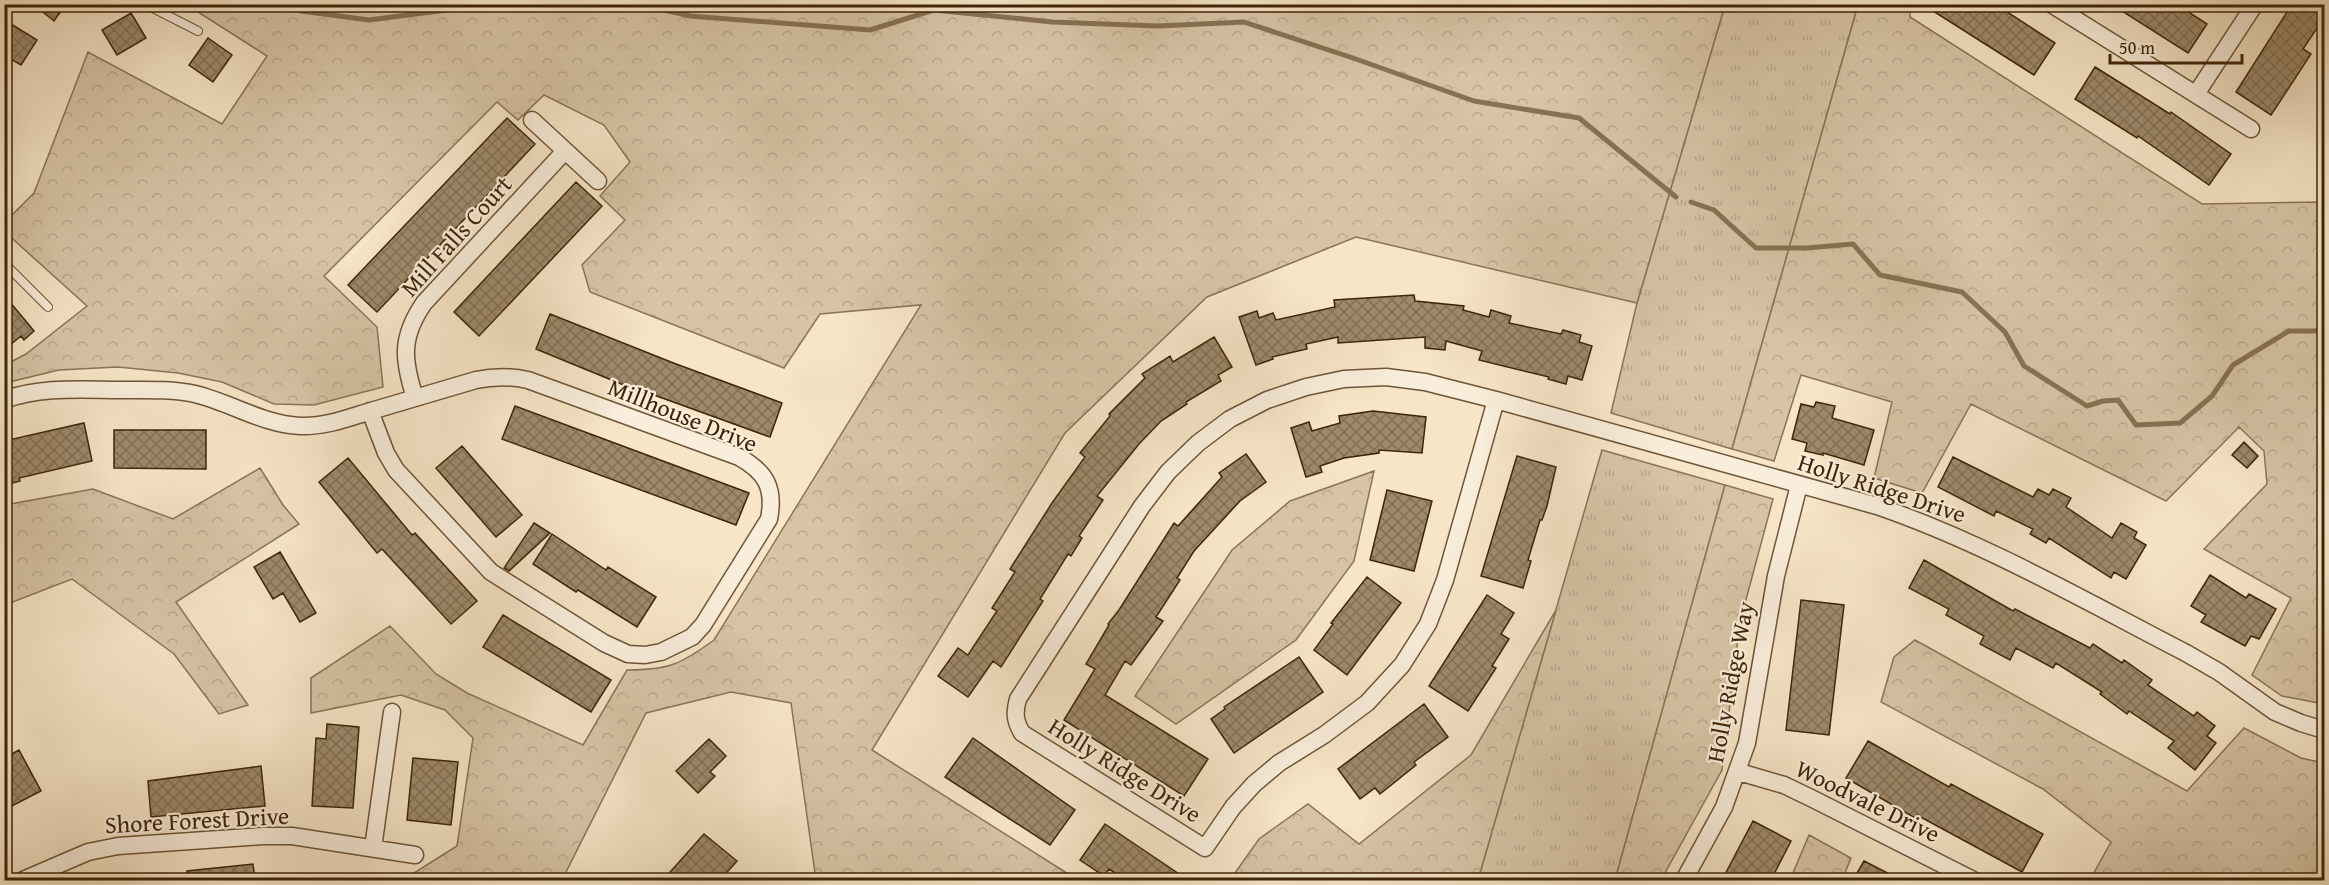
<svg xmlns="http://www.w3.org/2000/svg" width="2329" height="885" viewBox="0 0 2329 885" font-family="'Gentium Book Plus',serif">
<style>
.grass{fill:url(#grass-tufts);stroke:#8b7456;stroke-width:1.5}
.forest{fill:url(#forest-crowns);stroke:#8b7456;stroke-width:1.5}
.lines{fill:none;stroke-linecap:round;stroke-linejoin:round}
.stream{stroke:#887153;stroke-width:5}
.building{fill:url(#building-cross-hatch);stroke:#3f2507;stroke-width:1.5}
.lane-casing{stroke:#6d5537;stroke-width:10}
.street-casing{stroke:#6d5537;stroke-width:19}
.lane{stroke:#f9eedb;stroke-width:8}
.street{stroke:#f9eedb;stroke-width:16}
.labels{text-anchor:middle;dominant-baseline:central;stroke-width:4.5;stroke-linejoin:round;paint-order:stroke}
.street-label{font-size:24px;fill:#3f2507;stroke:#f9eedb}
</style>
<defs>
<pattern id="grass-tufts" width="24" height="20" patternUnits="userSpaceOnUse" patternTransform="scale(1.5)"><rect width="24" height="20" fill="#d7c4a6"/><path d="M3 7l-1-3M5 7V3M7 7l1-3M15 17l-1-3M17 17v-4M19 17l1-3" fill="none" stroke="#baa88d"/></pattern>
<pattern id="forest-crowns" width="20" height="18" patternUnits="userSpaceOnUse" patternTransform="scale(1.5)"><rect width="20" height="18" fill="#d7c4a6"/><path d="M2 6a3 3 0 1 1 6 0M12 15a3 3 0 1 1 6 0" fill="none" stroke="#baa88d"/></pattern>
<pattern id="building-cross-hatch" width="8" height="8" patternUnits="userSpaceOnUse" patternTransform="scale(1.5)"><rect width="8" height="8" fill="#9e896b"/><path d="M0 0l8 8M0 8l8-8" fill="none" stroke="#827056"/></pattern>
</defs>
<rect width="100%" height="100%" fill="#f6e5c7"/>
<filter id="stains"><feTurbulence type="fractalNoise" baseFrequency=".00333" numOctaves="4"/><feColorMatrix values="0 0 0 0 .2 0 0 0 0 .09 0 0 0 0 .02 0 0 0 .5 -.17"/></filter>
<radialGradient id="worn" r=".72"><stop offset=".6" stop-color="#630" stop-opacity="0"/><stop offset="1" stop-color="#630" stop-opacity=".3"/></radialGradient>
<path class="grass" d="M1725,5H1858L1732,449L1611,413L1637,303Z
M1602,450L1725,485L1615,880H1478Z"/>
<path class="forest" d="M187,5H1725L1637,303L1356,237L1207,297L1065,433L872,750L1078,880H816L791,703L731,692L646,713L562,880H413L414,873L457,846L473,738L445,710L401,695L311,713V678L390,626L436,674L467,693L583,745L627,670C669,670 681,664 714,640L921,305L820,314L784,368L590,292L582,265L625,220L600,196L630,162L604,125L544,95L518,120L497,102L324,276L377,327L383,387L314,405L274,404L222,382L178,373L118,367L59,370L5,383V365L26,354L87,306L5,232L4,223L34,193L88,52L222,124L267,56Z
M1858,5H1910V17L2202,204L2324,202V704L2282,696L2252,675L2291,598L2204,549L2267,484L2264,451L2239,427L2166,501L1971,404L1922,493L1874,478L1892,402L1801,375L1774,461L1732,449Z
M260,468L283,505L299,524L176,602L248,705L219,714L174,654L72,579L5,605V505L93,489L173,519Z
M1374,471L1354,561L1296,640L1176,724L1135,696L1232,550L1290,501Z
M1725,485L1773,499L1740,622L1722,770L1661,880H1615Z
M1556,610L1478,880H1230L1259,839L1308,804L1359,844L1471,755Z
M1915,640L2187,791L2244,728L2301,758L2324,763V880H2090L2111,842L2043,789L1881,702L1894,657Z
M1809,835L1851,858L1842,880H1790Z"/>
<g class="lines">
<path class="stream" d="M294,4L301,11L369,20L494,4
M638,4L690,16L870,30L934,10L1052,22L1158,26L1244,22L1353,58L1474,101L1579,118L1676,197
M1691,202L1714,210L1756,248H1807L1853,244L1880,275L1962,292L2005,332L2024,366L2087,406L2103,401L2118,400L2136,425L2180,423L2212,396L2233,365L2289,331H2324"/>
</g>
<path class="building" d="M33,4H66L54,21Z
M1922,4H1995L2055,43L2034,75Z
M2111,4H2176L2207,24L2188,53Z
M2292,4H2325V16L2303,49L2311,54L2271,115L2236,92Z
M131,13L146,38L117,55L102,30Z
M11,24L37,40L21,65L4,55V35Z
M208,38L232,55L213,82L189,65Z
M2095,67L2170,114L2171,112L2231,154L2209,185L2138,136L2137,138L2075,99Z
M507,118L535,144L377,312L348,285Z
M576,182L602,206L479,336L454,312Z
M4,295L34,331L24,340L21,336L4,350Z
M1414,295L1415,301L1464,306L1463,310L1489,317L1491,310L1511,316L1509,323L1561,334L1563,330L1581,335L1579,342L1592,346L1582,380L1568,376L1566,384L1548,379L1549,377L1479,360L1482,351L1446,341L1445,350L1425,348V337L1338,343V337L1306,344L1307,349L1272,357L1273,359L1256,365L1239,317L1257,311L1259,318L1273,313L1276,320L1335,307L1334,300Z
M550,314L676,364L782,403L770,437L654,395L653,397L536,349Z
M1214,337L1232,367L1218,375L1221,381L1186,402L1187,404L1161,421L1139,444L1097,496L1103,500L1079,536L1082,538L1071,556L1068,554L1040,599L1043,601L1001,667L993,661L968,697L938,676L958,648L968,655L997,611L992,608L1015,572L1010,569L1052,503L1085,457L1080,453L1110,416L1109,414L1145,378L1142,374L1170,356L1173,362Z
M1816,402L1835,406L1832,418L1874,430L1864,465L1823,453V455L1805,451L1807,443L1792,439L1801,404L1814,407Z
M515,406L749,493L736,525L502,439Z
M1373,411L1426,417L1422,453L1379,450V453L1344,458L1320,466L1322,472L1306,477L1291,428L1309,422L1312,431L1340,423L1339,416Z
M84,423L92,461L19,478L20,481L4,485V441Z
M114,430H206V469L114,468Z
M2244,442L2258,456L2247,468L2232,455Z
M462,446L522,515L496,537L436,468Z
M1246,454L1266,482L1240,501L1194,551L1177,578L1180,580L1156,617L1163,621L1131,665L1125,661L1105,695L1208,759L1184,796L1064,720L1095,669L1086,664L1109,625L1108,624L1119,610L1174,523L1178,526L1222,477L1219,473Z
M1517,456L1556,467L1547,506L1542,520H1540L1528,560L1531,561L1523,588L1481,576Z
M1953,457L2033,497L2038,489L2049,495L2053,489L2071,498L2066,507L2112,538L2121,523L2137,532L2134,538L2146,545L2126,579L2114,572L2111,578L2049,538L2046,543L2030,534L2033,529L1996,511L1994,516L1938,487Z
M348,458L412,535L415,533L477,601L451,624L382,549L377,553L319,482Z
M1387,490L1432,501L1414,571L1370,560Z
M534,523L550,533L509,571L504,568Z
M552,534L606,570L608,567L656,597L637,627L578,590L576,592L533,564Z
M280,552L316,613L300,622L283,593L273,599L254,567Z
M1924,560L2013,611L2015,609L2090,648L2093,644L2122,663L2124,660L2152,680L2148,685L2194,716L2197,712L2215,726L2207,736L2216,743L2195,770L2168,748L2174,741L2129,711L2127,714L2100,694L2102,692L2056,663L2053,668L2016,648L2010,660L1980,644L1984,636L1946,615L1949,609L1909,588Z
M2210,575L2246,598L2249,594L2276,609L2259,639L2251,636L2245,646L2201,622L2206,615L2191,606Z
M1367,577L1401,603L1347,675L1314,650L1333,624L1331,623Z
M1487,595L1514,613L1501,634L1509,639L1492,666L1496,668L1468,711L1429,686Z
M1801,600L1844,605L1829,735L1786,730Z
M503,615L611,680L591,712L483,647Z
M1299,657L1323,692L1234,753L1211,719L1225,709L1224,707Z
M1424,704L1448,737L1414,762L1416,765L1380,794L1375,788L1360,799L1338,769Z
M327,724L359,727L353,808L312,806L316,738L326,739Z
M973,738L1075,810L1050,845L945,777Z
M709,739L726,756L710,772L715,776L698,793L676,771Z
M1868,741L1949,787L1951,784L2043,834L2022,872L1917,815L1915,818L1846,778Z
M19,750L41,791L4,810V758Z
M413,758L458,762L451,825L407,820Z
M261,766L265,806L151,817L148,781Z
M1753,821L1791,841L1771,880H1722Z
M1105,824L1188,880H1126L1109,869L1104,876L1080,860Z
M704,834L737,861L720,880H663Z
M1864,861L1901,880H1853Z
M253,864L255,880H188L187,871Z"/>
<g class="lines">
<defs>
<path id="lane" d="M145,4L198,31
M4,263L48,307"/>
<path id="street" d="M2051,4L2251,129
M2196,94L2255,4
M532,120L598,181
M415,398C403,360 400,338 424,303L565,151
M4,400C42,386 84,390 122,390C147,390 172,389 195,394C232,403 262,424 300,426C325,427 348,418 371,411C406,401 441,390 476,380C495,376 510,376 528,380L739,457C766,472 775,488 769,519L703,625L692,637L661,652L645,655L628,654L604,643L491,572L396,470L386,453L370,411
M1496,400L1445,580L1428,624L1402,665L1367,703L1324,735L1279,763L1254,784L1233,807L1205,848L1022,733C1015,721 1014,713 1018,699L1142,506L1168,472L1198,443L1230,419L1267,400L1306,387L1344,379L1386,377L1425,382L1496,400L1877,506C1985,543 2085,601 2186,653L2219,672L2275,712L2301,723L2324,730
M1739,772L1784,785L1813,799L1973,880
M373,848L392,712
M23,880L88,852L118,846L263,836H292L415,855
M1684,880L1724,807L1747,743L1776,576L1799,485"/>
</defs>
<use href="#lane" class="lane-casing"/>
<use href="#street" class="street-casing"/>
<use href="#lane" class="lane"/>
<use href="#street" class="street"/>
</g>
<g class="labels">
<g class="street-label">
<text transform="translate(456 236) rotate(-48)">Mill Falls Court</text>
<text transform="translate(683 415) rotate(22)">Millhouse Drive</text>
<text transform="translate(1882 488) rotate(18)">Holly Ridge Drive</text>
<text transform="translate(1730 682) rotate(-79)">Holly Ridge Way</text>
<text transform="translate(1125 770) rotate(32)">Holly Ridge Drive</text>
<text transform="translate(1868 801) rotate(26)">Woodvale Drive</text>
<text transform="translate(197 820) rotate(-3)">Shore Forest Drive</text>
</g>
</g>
<rect width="2329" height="885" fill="none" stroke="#f6e5c7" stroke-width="24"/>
<rect x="6" y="6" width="2317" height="873" fill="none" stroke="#3f2507" stroke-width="3"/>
<rect x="12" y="12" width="2305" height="861" fill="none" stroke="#3f2507" stroke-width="1.5"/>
<path d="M2110 54v9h132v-9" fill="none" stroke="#3f2507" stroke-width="3"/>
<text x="2119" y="54" font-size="18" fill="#3f2507" stroke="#f9eedb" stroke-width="4.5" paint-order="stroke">50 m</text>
<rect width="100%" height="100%" filter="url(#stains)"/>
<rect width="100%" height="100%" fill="url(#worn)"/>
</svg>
